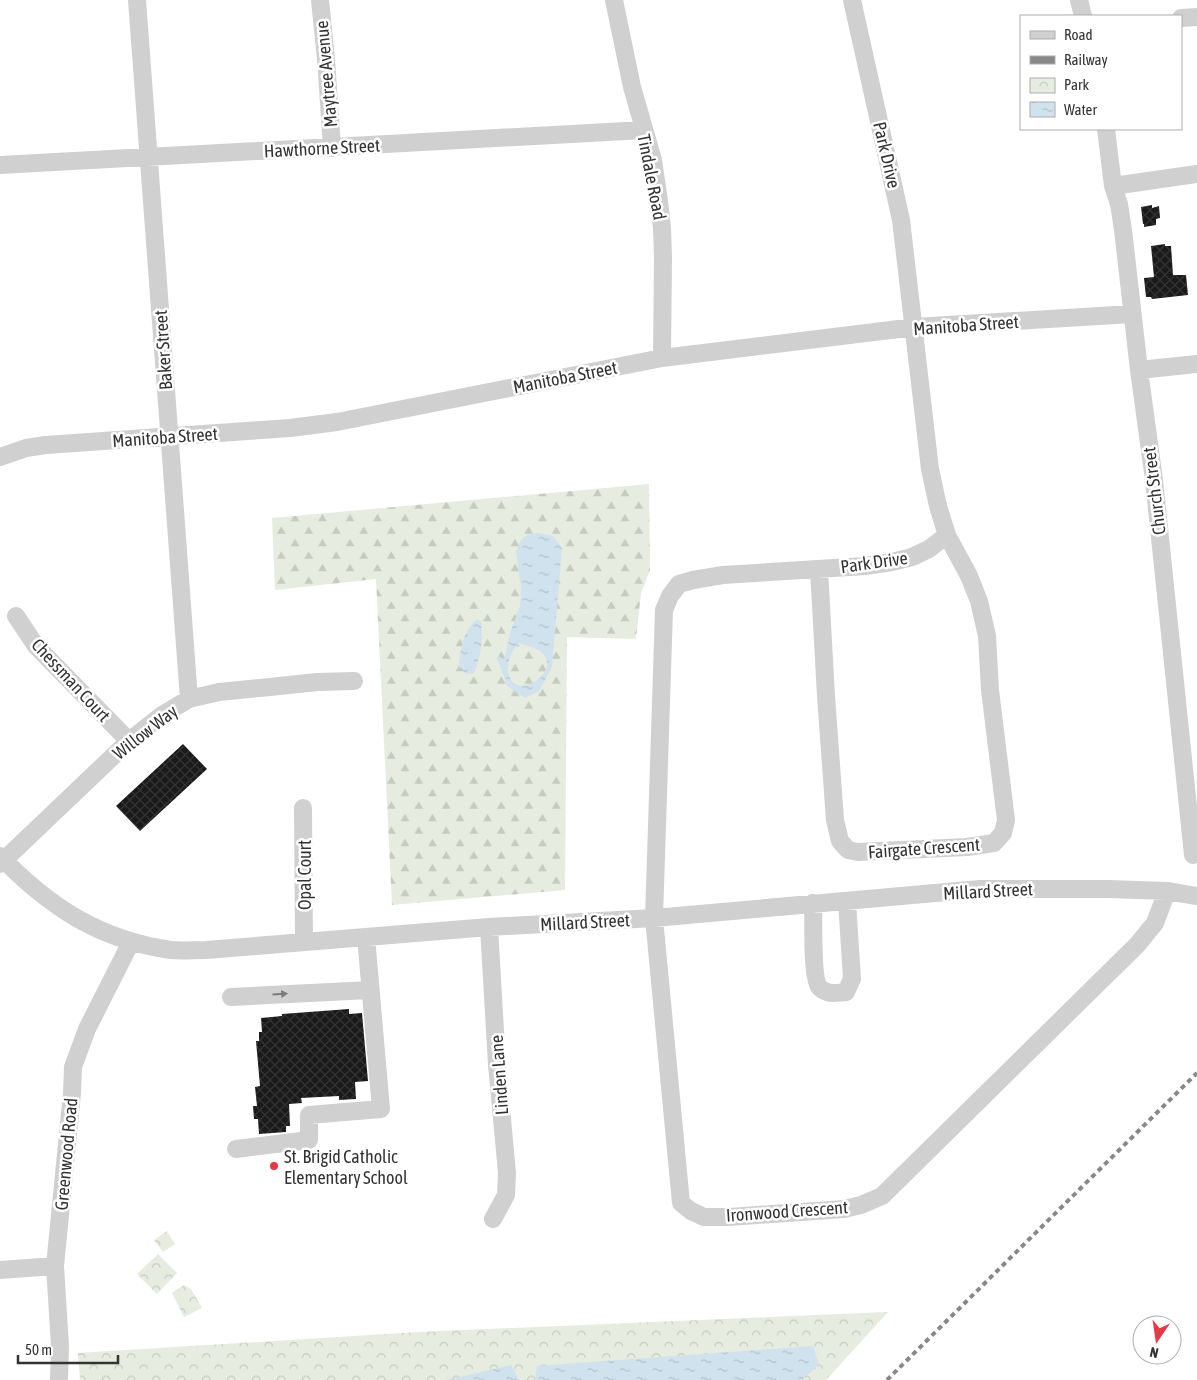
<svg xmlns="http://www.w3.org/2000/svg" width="1197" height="1380" viewBox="0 0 1197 1380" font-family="'Asap Condensed',sans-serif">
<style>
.forest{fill:url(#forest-firs)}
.park{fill:url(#park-crowns)}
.water{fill:url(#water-ripples);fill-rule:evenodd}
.building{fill:url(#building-cross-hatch)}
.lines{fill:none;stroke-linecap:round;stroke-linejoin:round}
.minor{stroke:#d0d0d0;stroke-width:18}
.rail{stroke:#888;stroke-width:4;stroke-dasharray:5 4;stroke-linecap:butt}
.oneway{fill:#7a7a7a}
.poi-dot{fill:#e63946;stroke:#fff;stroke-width:2}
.labels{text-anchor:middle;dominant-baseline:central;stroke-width:5;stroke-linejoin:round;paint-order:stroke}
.street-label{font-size:18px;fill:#333;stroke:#fff}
.poi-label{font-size:18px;fill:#333;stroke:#fff;text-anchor:start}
</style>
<defs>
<pattern id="forest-firs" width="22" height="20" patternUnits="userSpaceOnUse" patternTransform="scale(1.25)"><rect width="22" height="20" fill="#e6ecdf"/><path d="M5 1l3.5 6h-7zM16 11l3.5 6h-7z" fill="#c6cbc0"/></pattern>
<pattern id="park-crowns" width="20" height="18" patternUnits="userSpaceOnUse" patternTransform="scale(1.25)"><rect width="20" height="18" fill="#e6ecdf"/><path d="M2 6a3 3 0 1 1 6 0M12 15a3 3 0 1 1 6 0" fill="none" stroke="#c6cbc0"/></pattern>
<pattern id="water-ripples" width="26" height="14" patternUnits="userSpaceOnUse" patternTransform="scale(1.25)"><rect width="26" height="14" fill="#cfe2ee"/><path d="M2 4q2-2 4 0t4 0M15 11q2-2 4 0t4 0" fill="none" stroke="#b2c2cd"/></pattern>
<pattern id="building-cross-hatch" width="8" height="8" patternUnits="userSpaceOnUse" patternTransform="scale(1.25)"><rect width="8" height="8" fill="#1a1a1a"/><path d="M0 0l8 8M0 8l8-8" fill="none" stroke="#333"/></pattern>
</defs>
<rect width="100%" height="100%" fill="#fff"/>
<path class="forest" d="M649,484L650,570L641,593L636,639L567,637L565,890L392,905L376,579L275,590L272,518Z"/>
<path class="park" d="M167,1231L175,1244L163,1252L154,1240Z
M158,1254L177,1273L157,1294L137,1274Z
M184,1285L191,1289L202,1308L184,1317L172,1293Z
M888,1312L826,1380H80L78,1353L419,1332Z"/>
<path class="water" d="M538,533L553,536L562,548L552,667L539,691L525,698L507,686L497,658L498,656L503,659L505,657L510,633L520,606L521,588L516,552L521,540L529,534ZM519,643C526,646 536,647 541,652C564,671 514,705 508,672C507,661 512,650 519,643Z
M477,620L481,621C483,639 481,656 474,673L466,674L459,667C460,651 463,630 477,620Z
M813,1346L819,1365L801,1380H535L537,1366Z
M511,1365L519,1380H447Z"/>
<path class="building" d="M1152,205V208L1159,206L1160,218L1156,219V225L1144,227V224H1143L1141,207Z
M1165,244V246H1171L1173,275H1186L1188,295L1152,299L1151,297H1146L1144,278L1154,277L1151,246Z
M183,744L207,769L140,831L116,806Z
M349,1009V1014L362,1013L368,1081L355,1082L356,1099L339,1100V1096L301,1098L302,1103L289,1104L290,1126H286V1132L259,1134L258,1119H254L253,1106H257L255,1087L260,1086L256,1041H259V1032H262L261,1018L282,1016V1014Z"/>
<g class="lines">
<path class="minor" d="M137,0L189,699
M320,0L326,59L332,148
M614,0L632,87L653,160L659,201L662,228L663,257L662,358
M852,0L901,220L930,469L938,506L947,535L929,549L912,557L892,562L865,566L723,575L693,580L679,584L670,596L664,610L654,918L681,1203L691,1211L704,1217H729L844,1209L861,1205L882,1196L1137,945L1155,923L1167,891
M1079,0L1083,16
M1181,18L1197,17
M1106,129L1113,186L1119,204L1123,230L1139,370L1154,480L1193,855
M0,165L644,130
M1113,186L1197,174
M1139,370L1197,364
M0,457L26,448L46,445L290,428L337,422L662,358L915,327L1132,314
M819,569L826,696L835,820L840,841L848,850L858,852L967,847L994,843L1003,833L1006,820L990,690L987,636L979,601L969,576L947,535
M16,616L36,646L129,741
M303,808L304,942
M0,856C49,907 100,940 171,950C182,951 194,950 206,950L489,927L654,918L980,889H1108L1167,891L1197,896
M0,864L129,741L162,715L189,699L219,692L270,687L317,682L354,681
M813,903C814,919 811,979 820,988C828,995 836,993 846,992L852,979L847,901
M489,927L497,1065L507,1173L506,1195L493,1219
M231,997L370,990
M236,1149L309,1140V1115L381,1109L366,937
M0,1270L55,1266
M59,1380L60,1346L55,1266L72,1093L73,1067L87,1029L131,942"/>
<path class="rail" d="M887,1380L1197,1073"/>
</g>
<defs><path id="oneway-solid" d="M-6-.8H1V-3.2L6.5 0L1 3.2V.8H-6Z" transform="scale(1.25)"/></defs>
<use class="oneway" href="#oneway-solid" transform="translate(280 994) rotate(-3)"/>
<circle class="poi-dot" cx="274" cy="1166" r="5"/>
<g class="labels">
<g class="street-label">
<text transform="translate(326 74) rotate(-95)">Maytree Avenue</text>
<text transform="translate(322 148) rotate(-3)">Hawthorne Street</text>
<text transform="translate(887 155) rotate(77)">Park Drive</text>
<text transform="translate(652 177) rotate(79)">Tindale Road</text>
<text transform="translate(966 325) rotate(-4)">Manitoba Street</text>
<text transform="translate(163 350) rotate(-94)">Baker Street</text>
<text transform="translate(565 377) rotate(-11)">Manitoba Street</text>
<text transform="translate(165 437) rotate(-4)">Manitoba Street</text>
<text transform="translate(1154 491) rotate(-97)">Church Street</text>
<text transform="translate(874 562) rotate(-8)">Park Drive</text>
<text transform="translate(71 680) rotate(47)">Chessman Court</text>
<text transform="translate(145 732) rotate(-38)">Willow Way</text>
<text transform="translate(924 848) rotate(-4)">Fairgate Crescent</text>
<text transform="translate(304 875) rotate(-90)">Opal Court</text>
<text transform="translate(988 891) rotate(-3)">Millard Street</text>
<text transform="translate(585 922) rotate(-3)">Millard Street</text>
<text transform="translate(499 1075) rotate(-94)">Linden Lane</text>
<text transform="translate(66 1154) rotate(-85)">Greenwood Road</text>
<text transform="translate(787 1211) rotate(-4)">Ironwood Crescent</text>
</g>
<g class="poi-label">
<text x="284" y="1156">St. Brigid Catholic<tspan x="284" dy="21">Elementary School</tspan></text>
</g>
</g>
<rect x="1020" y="15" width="162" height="115" fill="#ffffff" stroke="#adadad"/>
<rect x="1030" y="31" width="25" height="8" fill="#d0d0d0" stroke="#adadad"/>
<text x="1064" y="40" font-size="15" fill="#333333">Road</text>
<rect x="1030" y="56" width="25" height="8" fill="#888888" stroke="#adadad"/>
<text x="1064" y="65" font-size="15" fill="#333333">Railway</text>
<rect x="1030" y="78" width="25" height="15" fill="url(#park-crowns)" stroke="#adadad"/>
<text x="1064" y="90" font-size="15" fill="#333333">Park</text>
<rect x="1030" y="102" width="25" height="15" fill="url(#water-ripples)" stroke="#adadad"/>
<text x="1064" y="115" font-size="15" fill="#333333">Water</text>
<g transform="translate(1157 1340) rotate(193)"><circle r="24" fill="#ffffff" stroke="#adadad"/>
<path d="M0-4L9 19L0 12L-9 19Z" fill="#e63946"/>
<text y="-8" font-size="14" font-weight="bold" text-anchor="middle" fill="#333333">N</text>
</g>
<path d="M18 1355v8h100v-8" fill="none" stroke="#333333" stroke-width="2.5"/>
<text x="25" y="1355" font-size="15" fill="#333333" stroke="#ffffff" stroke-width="4" paint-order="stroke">50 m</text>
</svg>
